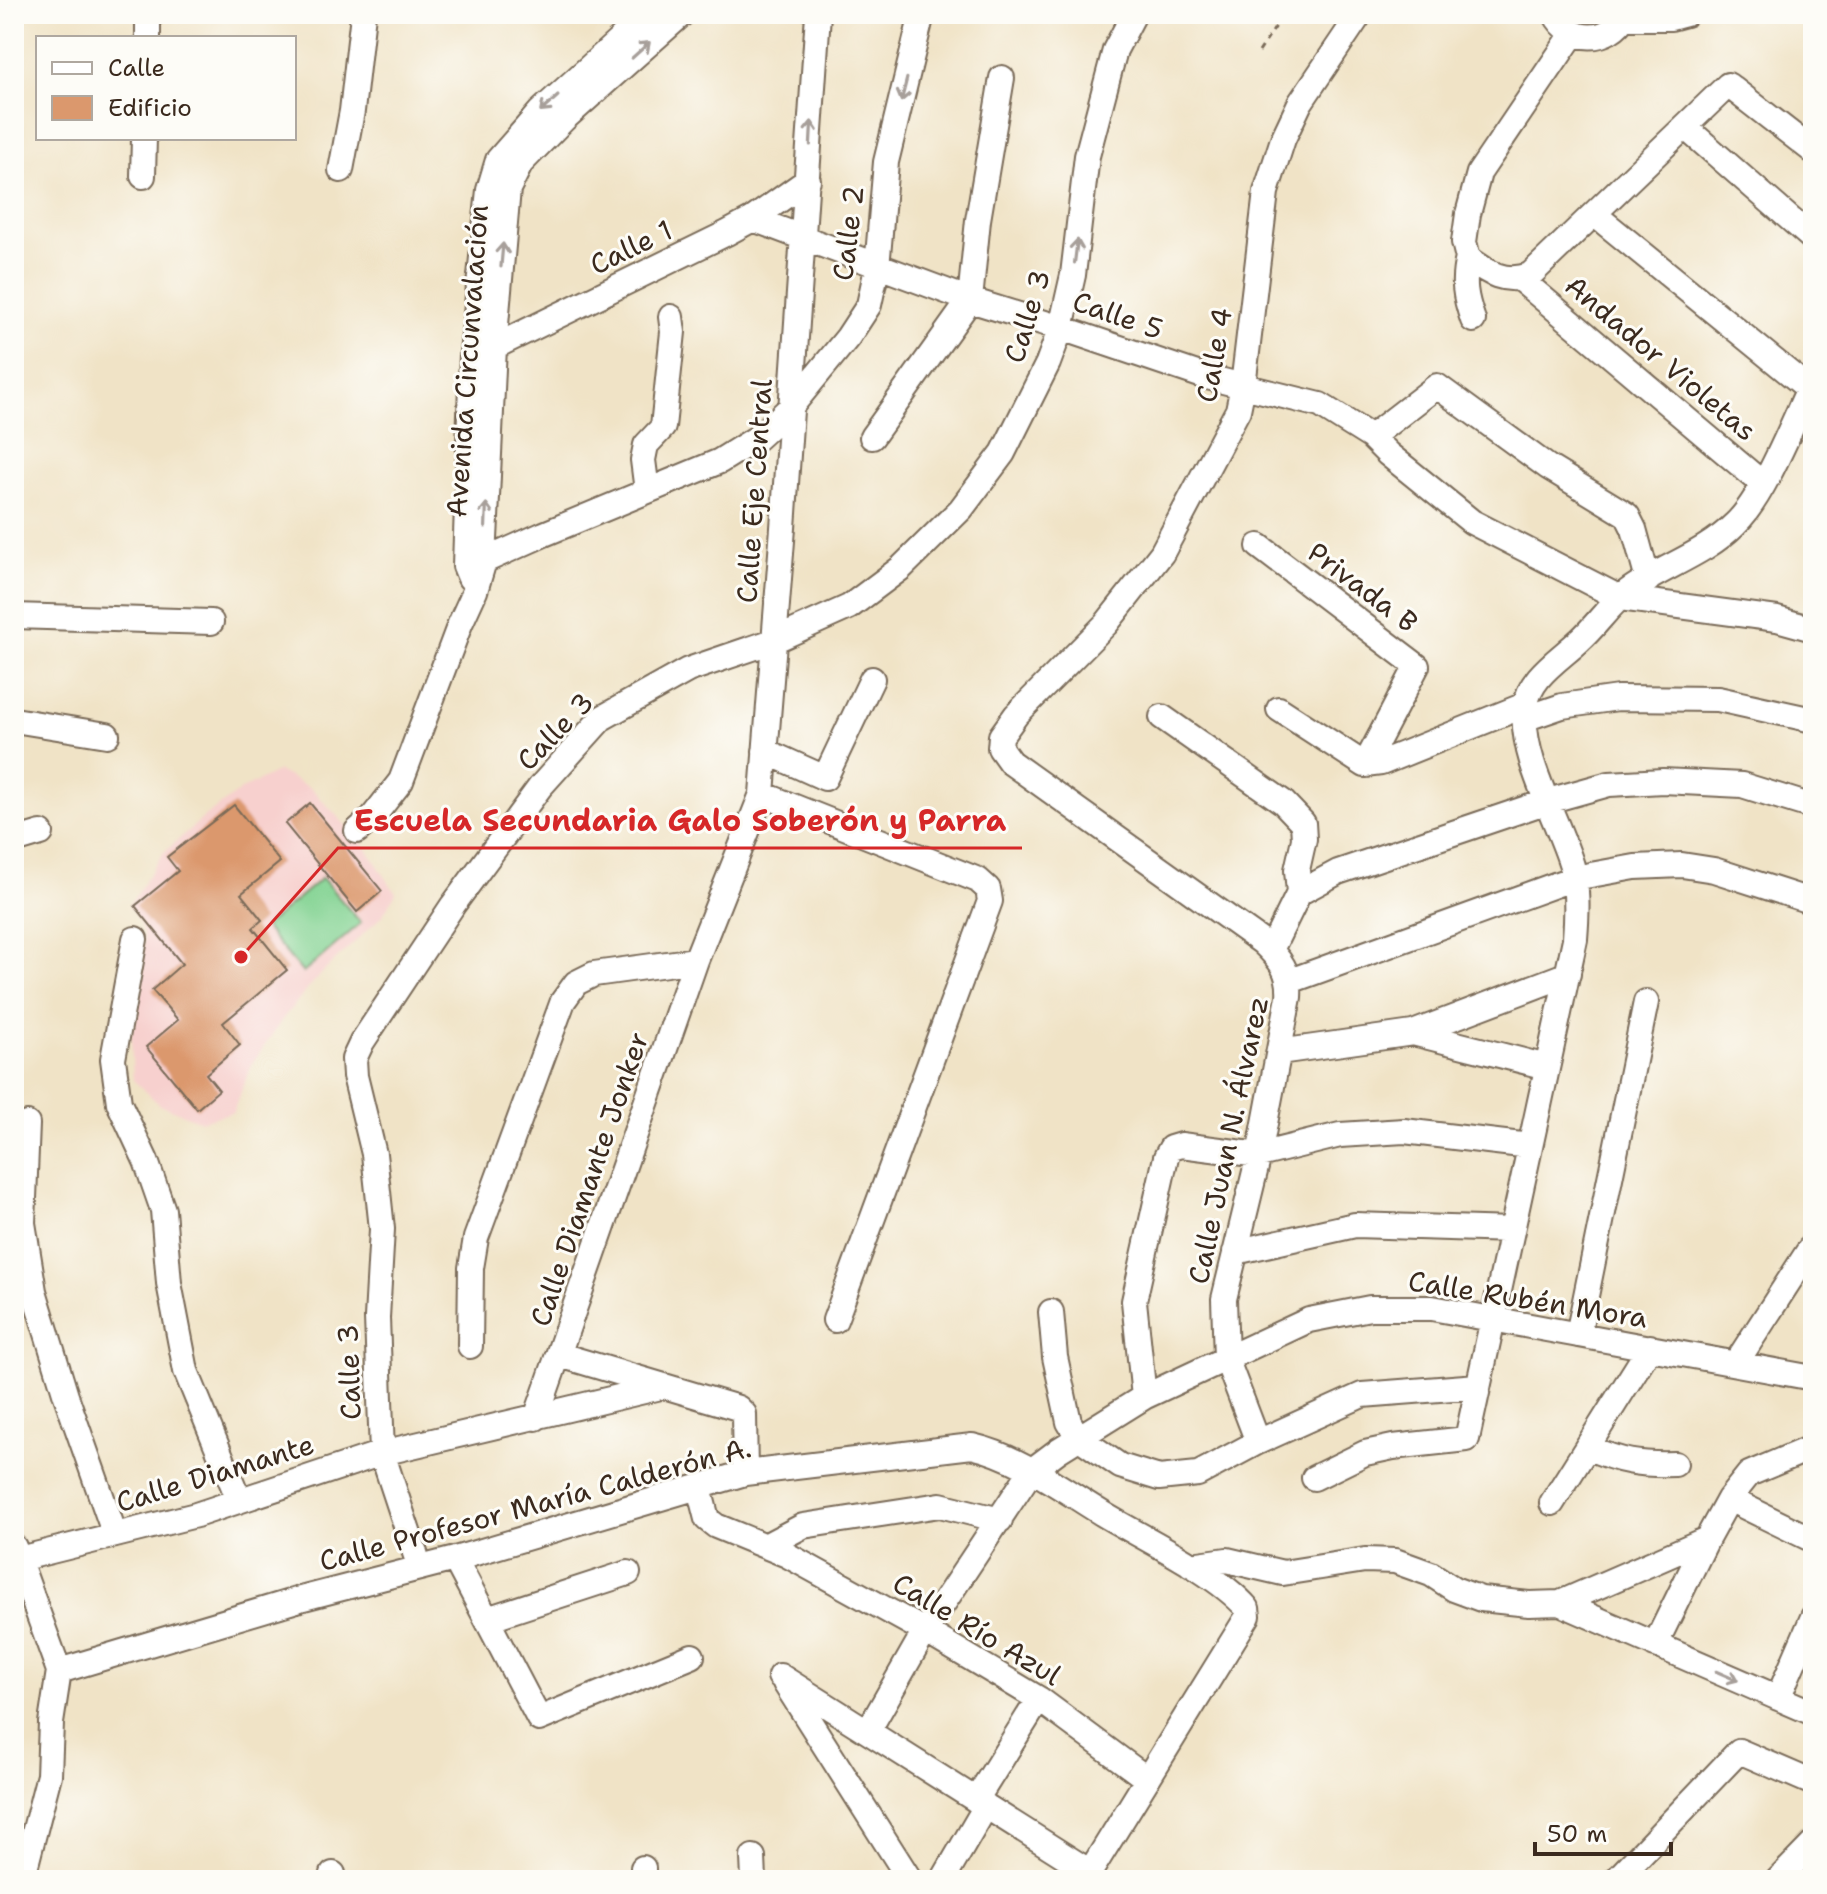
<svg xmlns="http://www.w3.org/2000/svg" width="1827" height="1894" viewBox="0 0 1827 1894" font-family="'Shantell Sans',sans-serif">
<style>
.built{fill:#f7d0ce}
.green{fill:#83d393;stroke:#5f7e58;stroke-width:2}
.building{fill:#db986d}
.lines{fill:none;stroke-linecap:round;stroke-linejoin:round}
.minor-casing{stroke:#7a6b59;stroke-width:28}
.path{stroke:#7a6b59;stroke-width:3;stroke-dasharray:6 6;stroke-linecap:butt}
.minor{stroke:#fff;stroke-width:24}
.oneway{stroke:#a79f9a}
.labels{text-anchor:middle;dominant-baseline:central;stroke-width:6;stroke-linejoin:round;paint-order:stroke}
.street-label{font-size:28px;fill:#3b2a1e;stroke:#fdfcf7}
.leader{fill:none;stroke:#d62828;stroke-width:3}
.callout-dot{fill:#d62828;stroke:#fdfcf7;stroke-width:3}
.callout-label{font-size:30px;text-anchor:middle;font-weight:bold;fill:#d62828;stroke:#fdfcf7;stroke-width:6;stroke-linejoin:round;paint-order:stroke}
</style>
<rect width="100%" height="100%" fill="#fdfcf7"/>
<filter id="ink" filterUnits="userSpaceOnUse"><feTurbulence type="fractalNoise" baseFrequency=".0125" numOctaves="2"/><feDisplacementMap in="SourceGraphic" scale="16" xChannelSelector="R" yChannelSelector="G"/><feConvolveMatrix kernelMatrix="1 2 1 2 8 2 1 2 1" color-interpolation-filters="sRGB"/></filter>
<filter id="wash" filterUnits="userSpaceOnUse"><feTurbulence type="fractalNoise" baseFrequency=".006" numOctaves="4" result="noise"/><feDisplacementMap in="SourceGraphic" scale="32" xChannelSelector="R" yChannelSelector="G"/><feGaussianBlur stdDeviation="1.8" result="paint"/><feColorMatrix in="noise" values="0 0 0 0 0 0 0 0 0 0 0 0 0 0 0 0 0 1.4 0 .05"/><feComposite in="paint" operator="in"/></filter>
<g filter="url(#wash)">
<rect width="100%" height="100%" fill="#f0e3c6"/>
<path class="built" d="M278,771L312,789L365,846L396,893L382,916L319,976L284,1017L252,1064L233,1112L201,1121L160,1105L133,1080L131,1034L141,993L144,938L141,925L129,906L163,853L203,818L241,790Z"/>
<path class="green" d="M322,878L361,923L303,973L264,927Z"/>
<g id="blocks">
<path class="building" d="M310,803L382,891L357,912L285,824Z
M234,805L280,862L241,894L262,920L253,928L287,970L223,1023L240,1045L206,1074L219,1090L197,1109L146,1047L178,1020L152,990L182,964L135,906L178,871L167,857Z"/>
</g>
</g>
<g filter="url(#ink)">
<use href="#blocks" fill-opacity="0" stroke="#7a6b59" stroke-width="2"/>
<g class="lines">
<defs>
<path id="minor" d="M1555,14C1571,44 1609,44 1626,14
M1624,18H1671L1686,14
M148,38V14
M1685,127L1813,239
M341,170L352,111L363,14
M143,176L144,138
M1594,214L1809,389
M753,219L970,300L1061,328L1203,376L1320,405L1371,437L1388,454L1472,522L1620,598L1777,619L1813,629
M1468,258C1488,273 1505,284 1530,275L1728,85L1813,151
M1468,258L1464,242L1468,214L1479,173L1573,34
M1468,258C1462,282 1465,297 1473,320
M1520,279L1763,484
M482,350L494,347L727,233L753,219L808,180
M872,437L970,300L978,220L1002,78
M1371,437L1437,386L1548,467L1627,515L1634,529L1648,580
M647,491L643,460L646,445L663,427L673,332L671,317
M1259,546L1417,666L1365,765
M465,566L484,561L544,534L720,461L757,438L790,408L848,337L869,305L877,268L886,162L922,14
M470,578L465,566L472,353L489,190L498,160L540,112L648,14
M14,616L211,622
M1279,709L1365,765L1381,763L1525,705
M1162,717L1283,802L1303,823L1304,839L1297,870L1299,893
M1524,719L1562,706L1618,698L1718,699L1813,720
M14,720L107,735
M765,751L825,778L872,679
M762,794L978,880L988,889L990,901L835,1320
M357,831L372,818L401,781L460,624L475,591L484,561L494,347L508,189L521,163L564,119L682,14
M14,841L41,833
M135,939L113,1059L119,1103L146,1161L163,1210L169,1283L186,1371L239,1500
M1271,950L1299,893L1338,872L1548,801L1609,784L1663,781L1742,785L1813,807
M1290,981L1574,878L1635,867L1682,865L1714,870L1813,902
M1413,1033L1568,974
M1279,1052L1413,1033L1547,1067
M27,1124L23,1223L34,1291L66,1396L115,1535
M1235,1252L1355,1225L1512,1230
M1051,1312L1055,1357L1069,1422L1078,1437L1120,1466L1159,1478L1198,1474L1258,1442L1362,1395L1478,1386
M1578,1335L1646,1002
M470,1346L471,1268L476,1238L563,1001L576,983L594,974L696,960
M560,1355L738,1408L744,1414L745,1473
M1736,1363L1813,1244
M1144,1397L1134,1301L1166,1157L1171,1148L1181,1145L1259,1155L1340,1135L1404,1131L1530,1146
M536,1418L696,960L762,794L783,528L818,14
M1258,1442L1226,1358L1224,1299L1259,1155L1289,997C1291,972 1280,959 1262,942L1010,762L1000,748L1001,736L1016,715L1106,624L1162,553L1238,410L1243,386L1266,192L1283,139L1300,103L1360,14
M1587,1447C1620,1462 1640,1465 1675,1464
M1314,1478L1365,1453L1393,1447L1467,1439L1575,939C1577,914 1578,889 1572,866C1558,819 1520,758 1525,709C1528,677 1559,660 1580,640C1597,625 1609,605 1627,592C1661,567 1704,555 1735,524C1765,496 1794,419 1813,380
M699,1488L707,1519L716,1526L787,1555L925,1631L1039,1699L1147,1779
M1729,1499L1813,1540
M1552,1503L1650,1347
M767,1545L803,1526L940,1505L1000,1520
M14,1547L59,1671L51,1723L49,1775L22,1880
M19,1559L196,1515L382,1453L661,1387
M455,1559L539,1719L692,1656
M1191,1565L1227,1560L1283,1573L1365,1560L1395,1561L1431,1574L1454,1589L1481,1599L1529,1604L1560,1603L1707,1539L1729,1499L1749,1474L1813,1447
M420,1568L382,1453L377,1318L382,1229L374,1154L355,1076L354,1059L362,1042L453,905L540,787L602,718L688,670L773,641L849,607L901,568L961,509L1003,453L1048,363L1061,328L1073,275L1087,156L1115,50L1134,14
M1560,1603L1813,1713
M487,1619L628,1573
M1655,1645L1707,1539
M59,1671L300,1599L455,1559L745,1473L972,1446C1021,1457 1066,1492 1108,1517C1149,1541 1216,1573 1247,1608L1248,1616L1090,1872L780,1676
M785,1683L910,1880
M1778,1698L1813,1617
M868,1731L925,1631L1031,1471L1059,1450L1144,1397L1309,1320L1370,1308H1432L1813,1378
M976,1800L1039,1699
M753,1857L754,1880
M643,1868V1880
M333,1874V1880
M943,1880L986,1806
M1616,1880L1739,1751L1813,1783
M1778,1880L1813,1844"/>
</defs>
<use href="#minor" class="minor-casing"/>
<path class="path" d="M1259,52L1284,14"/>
<use href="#minor" class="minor"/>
</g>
<defs><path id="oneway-shaft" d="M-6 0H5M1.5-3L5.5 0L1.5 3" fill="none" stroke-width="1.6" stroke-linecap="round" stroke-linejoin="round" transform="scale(2)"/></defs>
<g class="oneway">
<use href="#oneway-shaft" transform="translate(641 50) rotate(-42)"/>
<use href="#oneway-shaft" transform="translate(904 90) rotate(104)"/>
<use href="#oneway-shaft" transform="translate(549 104) rotate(138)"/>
<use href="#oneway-shaft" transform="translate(811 133) rotate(-87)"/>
<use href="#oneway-shaft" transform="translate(1076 251) rotate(-83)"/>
<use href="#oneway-shaft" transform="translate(502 255) rotate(-85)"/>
<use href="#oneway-shaft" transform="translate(486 515) rotate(-88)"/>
<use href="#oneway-shaft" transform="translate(1727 1676) rotate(23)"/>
</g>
</g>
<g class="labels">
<g class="street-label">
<text transform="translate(848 233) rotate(-83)">Calle 2</text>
<text transform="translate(631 247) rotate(-26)">Calle 1</text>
<text transform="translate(1118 315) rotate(19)">Calle 5</text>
<text transform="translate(1027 316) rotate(-73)">Calle 3</text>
<text transform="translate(1214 355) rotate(-80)">Calle 4</text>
<text transform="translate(1661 358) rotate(40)">Andador Violetas</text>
<text transform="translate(467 361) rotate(-86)">Avenida Circunvalación</text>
<text transform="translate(754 491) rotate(-86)">Calle Eje Central</text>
<text transform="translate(1363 587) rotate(37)">Privada B</text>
<text transform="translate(555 731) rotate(-46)">Calle 3</text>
<text transform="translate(1228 1140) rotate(-78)">Calle Juan N. Álvarez</text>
<text transform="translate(589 1179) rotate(-71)">Calle Diamante Jonker</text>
<text transform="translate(1528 1299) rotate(9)">Calle Rubén Mora</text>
<text transform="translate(349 1372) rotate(-92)">Calle 3</text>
<text transform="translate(215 1473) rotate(-17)">Calle Diamante</text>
<text transform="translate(535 1504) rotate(-15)">Calle Profesor María Calderón A.</text>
<text transform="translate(977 1629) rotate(31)">Calle Río Azul</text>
</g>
</g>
<path class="leader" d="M241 957L338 848H1022"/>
<circle class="callout-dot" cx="241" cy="957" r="8"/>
<g class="callout-label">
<text x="680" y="831">Escuela Secundaria Galo Soberón y Parra</text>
</g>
<rect width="1827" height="1894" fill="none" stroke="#fdfcf7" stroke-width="48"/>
<rect x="36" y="36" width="260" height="104" fill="#fdfcf7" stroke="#afa8a0" stroke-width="2"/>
<rect x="52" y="62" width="40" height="12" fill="#ffffff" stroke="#afa8a0" stroke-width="2"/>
<text x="108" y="76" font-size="24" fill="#3b2a1e">Calle</text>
<rect x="52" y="96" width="40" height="24" fill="#db986d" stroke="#afa8a0" stroke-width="2"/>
<text x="108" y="116" font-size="24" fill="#3b2a1e">Edificio</text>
<path d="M1535 1842v12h136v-12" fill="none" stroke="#3b2a1e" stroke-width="4"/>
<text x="1547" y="1842" font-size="24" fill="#3b2a1e" stroke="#fdfcf7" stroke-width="6" paint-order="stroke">50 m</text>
</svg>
